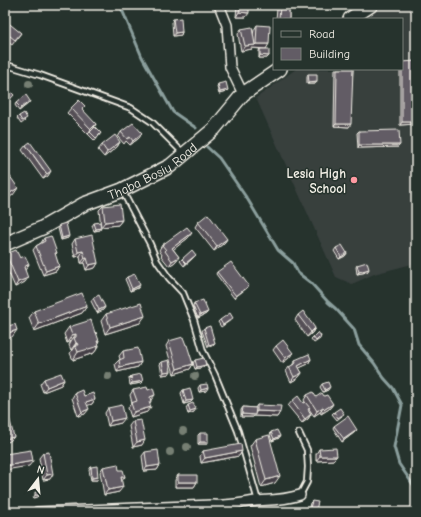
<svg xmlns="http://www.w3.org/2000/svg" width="421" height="517" viewBox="0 0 421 517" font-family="'Comic Neue',sans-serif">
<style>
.built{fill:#383f3e}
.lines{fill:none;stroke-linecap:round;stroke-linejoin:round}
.stream{stroke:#8b9f9d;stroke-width:3}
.lane-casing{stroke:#f4f1e8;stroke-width:8}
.street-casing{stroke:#f4f1e8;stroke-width:12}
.secondary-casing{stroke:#f4f1e8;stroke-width:16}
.lane{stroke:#26332d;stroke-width:4.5}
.street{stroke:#26332d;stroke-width:9}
.secondary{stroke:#26332d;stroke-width:13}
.tree{fill:#767f73}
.wall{fill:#544f57;stroke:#f4f1e8}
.shaded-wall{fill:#454047;stroke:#f4f1e8}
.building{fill:#625c65;stroke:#f4f1e8}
.poi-dot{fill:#ff9aa2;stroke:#26332d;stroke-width:1.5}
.labels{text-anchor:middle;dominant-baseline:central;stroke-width:3;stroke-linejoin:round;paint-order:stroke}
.street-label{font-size:13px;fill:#f4f1e8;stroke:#26332d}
.poi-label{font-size:13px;font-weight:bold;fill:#f4f1e8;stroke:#26332d;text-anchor:end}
</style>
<rect width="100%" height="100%" fill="#26332d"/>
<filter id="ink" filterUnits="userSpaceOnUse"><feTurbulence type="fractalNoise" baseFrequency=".025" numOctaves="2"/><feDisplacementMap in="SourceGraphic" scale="8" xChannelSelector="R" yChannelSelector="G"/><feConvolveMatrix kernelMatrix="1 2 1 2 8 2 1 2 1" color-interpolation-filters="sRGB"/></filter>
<g filter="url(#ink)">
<path class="built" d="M385,5H416V263L374,274L352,284L336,277L256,98L296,69H402V19H366Z"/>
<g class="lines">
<path class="stream" d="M120,5L142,57L173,112L196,128
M207,147L219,158L248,200L278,250L293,263L298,273L311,283L328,302L336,309L354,329L359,345L374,363L384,378L393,388L402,405L394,447L399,464L416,489"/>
<defs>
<path id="lane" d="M5,67L10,66L40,75L131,108L152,122L179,149L184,152
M123,192L150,244L157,261L169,278L183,293L194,320L203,351L215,375L238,431L258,501
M299,433L307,450L308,467L307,482L300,495"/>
<path id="street" d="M219,5L227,25L230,67L243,94
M37,512L212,505C227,506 241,503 256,501C272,500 285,500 300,495"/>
<g id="secondary">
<path d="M350,19L371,5"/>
<path id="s1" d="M5,244L42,228L84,204L122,190L170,166L214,129L243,94L280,69"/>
</g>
</defs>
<use href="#lane" class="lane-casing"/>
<use href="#street" class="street-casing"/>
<use href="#secondary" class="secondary-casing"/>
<use href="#lane" class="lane"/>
<use href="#street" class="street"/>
<use href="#secondary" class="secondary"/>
</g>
<g class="tree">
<circle cx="29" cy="84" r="4"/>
<circle cx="108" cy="376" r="4"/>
<circle cx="195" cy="376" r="4"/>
<circle cx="183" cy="431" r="4"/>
<circle cx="187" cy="447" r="4"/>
<circle cx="170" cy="452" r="4"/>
</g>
<path class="wall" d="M237,5H249L246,17H236Z
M279,5H289V19H276L277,9Z
M325,5H334V7L333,9H326Z
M173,19L182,32L181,35L173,36L172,22Z
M5,22L21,33L12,45L5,40Z
M257,25L269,56L267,58H259V51L260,49L252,48V49L241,51L238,34L241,29L253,35L254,30Z
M335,69H353L349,127L334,126Z
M400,69H402L416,124L400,125Z
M308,74L315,84H307V76Z
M218,84L226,92L219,94L217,87Z
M16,103H29L19,111L15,105Z
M71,108L96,124L93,129L88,134L67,113Z
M19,116L25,121L21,124L17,118Z
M359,131L398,147L358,148L357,133Z
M90,132L101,133L95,141L88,134Z
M121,132L142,133L139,138L130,145L126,141L124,144L118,137Z
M120,142L117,147L104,157L98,150L102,145Z
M26,145L48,176L43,179L22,150Z
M103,206L122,220L118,225L101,227L99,210Z
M198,222L227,239L224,243L214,251L195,227Z
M94,223L100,230L94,231L92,226Z
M59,225L68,238L61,240L58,228Z
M44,238L57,253L55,255L59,266L56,271L43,275L33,250L36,246L41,243Z
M188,238L173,249L179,257L175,262L169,266L161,256L162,255L159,250L162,245Z
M75,239L98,263L95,268L86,270L84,263H81L80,256L75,257L72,244Z
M336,248L347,253L345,256L339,259L334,251Z
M6,254L20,258L29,264L25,270V282L15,287L5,264V256Z
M196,255L194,257L184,266L180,261L182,259Z
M357,265L369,269L367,272L357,274L356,267Z
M217,272L249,286L247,288L234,298L216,274Z
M127,277L138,288L130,291L125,279Z
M93,298L105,307L103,310L97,313L91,301Z
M194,303L208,312L206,314L198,318L193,306Z
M87,306L82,313L34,331L29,318L34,311Z
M106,314L140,323L105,334L101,321Z
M298,315L315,328L312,333L307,337L295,320Z
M220,320H231L221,327L218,322Z
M69,327L95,333L99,341L98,342L99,346L94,353L73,360L70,353L72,350H71L69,345L71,341L67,343L64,334Z
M204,328L215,343L214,345L208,347L202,331Z
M321,336L320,339L314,343L311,339L313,337Z
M169,341L186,345L193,364L190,369L174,374L166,346Z
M276,346L289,358L282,363L273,350Z
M123,351L141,362L138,367L117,372L115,364L120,359L119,356Z
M311,359L308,364L299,368L302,373L298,378L291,382L286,371L289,367L292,366L295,360Z
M195,360L206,365L204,367L195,369L193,363Z
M162,362L169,374L162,375L160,364Z
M131,376L141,383L130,385L129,378Z
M44,379L64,380L61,385L43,392L40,384Z
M322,384L328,390L323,392L320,387Z
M200,385L206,391L199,392L198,388Z
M133,390L151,400L147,412L131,417L128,408L131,403H132L130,395Z
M183,390L191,402L184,404L181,393Z
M75,393L95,399L92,404L87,405L85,414L78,416L72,398Z
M307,395L316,397L324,396L333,404L329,409L321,414L320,412L314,416L309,409L308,410L311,414L308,419L302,423L288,406L292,401L303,403L305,402L304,400Z
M188,405L194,412L188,414L186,408Z
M257,405L280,412L277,417L254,416L253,417H241V410L243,407L255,408Z
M108,408L121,423L108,426L105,413Z
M334,412L342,416L337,420L332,414Z
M133,421L142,445L133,447L129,426Z
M334,426L355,432L342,442L333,428Z
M271,432L279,438L272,441L270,435Z
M200,433L208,442L207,444H198V435Z
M255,439L275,483L261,487L250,446Z
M319,449L337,456L333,460L316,461V454Z
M203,451H242L239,456L201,463L200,456Z
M145,452L160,465L157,470L144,471L142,456Z
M43,453L50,479L43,480L39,458Z
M91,467L97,480H91L89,470Z
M103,467L119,470L125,477L121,481L119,492L104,495L100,472Z
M178,475L197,482L194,487H175V480Z
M312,501L315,512L308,511L310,503Z"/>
<path class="shaded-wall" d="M340,5H352L350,8H338Z
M328,7H334L333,9H326Z
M239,12L249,13L246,17H236Z
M182,32L181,35L173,36L175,33Z
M256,44H269L266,49L252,48V49L241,51L245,46L255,45Z
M260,55L269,56L267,58H259Z
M317,81L315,84H307L309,82Z
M228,90L226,92L219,94L220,92Z
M30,101L29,103L19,111L21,108Z
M402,122H416V124L400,125Z
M96,124L93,129L88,134L91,129Z
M336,124H351L349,127L334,126Z
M142,133L139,138L130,145L133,141Z
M120,142L117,147L104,157L107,152Z
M359,145H400L398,147L358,148Z
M51,171L48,176L43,179L47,174Z
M18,188L13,195L5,200V196Z
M122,220L118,225L101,227L105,222Z
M101,228L100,230L94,231L96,229Z
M192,233L188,238L169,253L172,248Z
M69,236L68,238L61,240L62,238Z
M227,239L224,243L214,251L217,246Z
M83,251L80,256L75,257L78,252Z
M347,253L345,256L339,259L341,257Z
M196,255L194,257L184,266L186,263Z
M179,257L175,262L169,266L172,261Z
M85,258H87L84,263H81Z
M98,263L95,268L86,270L89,265Z
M29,264L26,269L20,272L24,267Z
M59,266L56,271L43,275L46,271Z
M369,269L367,272L357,274L359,272Z
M28,278L25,282L15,287L18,282Z
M140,285L138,288L130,291L132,289Z
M87,306L82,313L34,331L39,324Z
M105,307L103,310L97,313L99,310Z
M208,312L206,314L198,318L200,315Z
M145,316L140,323L105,334L110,327Z
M315,328L312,333L307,337L311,332Z
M17,330L12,337L5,339V334Z
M76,334L71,341L67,343L72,335Z
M97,341H99L94,347L99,346L94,353L73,360L78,352Z
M76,343H77L72,350H71Z
M215,343L214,345L208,347L209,345Z
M293,353L289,358L282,363L285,358Z
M311,359L308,364L295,370L298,366Z
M141,362L138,367L117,372L120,367Z
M193,364L190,369L174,374L177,369Z
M206,365L204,367L195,369L197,367Z
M171,371L169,374L162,375L164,372Z
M302,373L298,378L291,382L294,377Z
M64,380L61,385L43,392L47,387Z
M143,381L141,383L130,385L132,383Z
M330,387L328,390L323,392L325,390Z
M208,388L206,391L199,392L201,390Z
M155,395L151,400L146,401L150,397Z
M95,399L92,404L83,407L86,402Z
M193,400L191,402L184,404L186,401Z
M333,404L329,409L321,414L325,409Z
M151,407L147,412L131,417L134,412Z
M323,407L320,412L314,416L317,411Z
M89,409L85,414L78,416L82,412Z
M196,409L194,412L188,414L190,411Z
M257,411L280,412L277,417L254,416L253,417H241L242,414L254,415Z
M311,414L308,419L302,423L305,419Z
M125,418L121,423L108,426L111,421Z
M357,430L355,432L342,442L344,439Z
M280,436L279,438L272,441L274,439Z
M14,437L10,441L5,443V439Z
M145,440L142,445L133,447L137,442Z
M200,442H208L207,444H198Z
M242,451L239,456L201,463L205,458Z
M320,456H337L333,460L316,461Z
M33,461L29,466L5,470V466Z
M160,465L157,470L144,471L147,467Z
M53,474L50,479L43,480L47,475Z
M280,476L275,483L261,487L266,480Z
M98,477L97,480H91L92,478Z
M121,477H125L121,482Z
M178,482H197L194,487H175Z
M123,487L119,492L104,495L108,490Z
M35,495H40L38,497L33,498Z
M310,508L316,510L315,512L308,511Z"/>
<path class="building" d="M240,5H249V13L239,12Z
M280,5H289V19H279Z
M327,5H334V7H328Z
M181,18L182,32L175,33L173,19Z
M6,21L21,33L15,40L5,32V22Z
M257,25L270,26L269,44H256Z
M252,27L255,45L245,46L241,29Z
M260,49H269V56L260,55Z
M416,61V122H402V62Z
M337,69H353L351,124H336Z
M308,74H317V81L309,82Z
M226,82L228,90L220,92L218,84Z
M5,86L14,95L5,105Z
M26,95L30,101L21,108L16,103Z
M79,100L85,106L82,109L96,124L91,129L71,108Z
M24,113L27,118L22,121L19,116Z
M133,123L142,133L133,141L130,137L127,139L121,132Z
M95,127L101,133L96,138L90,132Z
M399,130L400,145H359V131Z
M115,135L120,142L107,152L102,145Z
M30,142L51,171L47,174L26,145Z
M5,169L18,188L5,196Z
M120,204L122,220L105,222L103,206Z
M208,214L227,239L217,246L198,222Z
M100,222L101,228L96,229L94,223Z
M66,223L69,236L62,238L59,225Z
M187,227L192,233L172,248L179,257L172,261L165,251L166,250L162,245Z
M92,235L98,263L89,265L87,258H85L83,251L78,252L75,239Z
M51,236L57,253H55L59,266L46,271L36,246L45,241L44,238Z
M342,245L347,253L341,257L336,248Z
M16,250L20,258L25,256L29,264L24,267L28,278L18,282L6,254Z
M192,250L196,255L186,263L182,259Z
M231,262L249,286L236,296L217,272Z
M367,262L369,269L359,272L357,265Z
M135,274L140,285L132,289L127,277Z
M82,293L87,306L39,324L34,311Z
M99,295L105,307L99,310L93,298Z
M203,300L208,312L200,315L194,303Z
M141,303L145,316L110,327L106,314Z
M303,311L315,328L311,332L298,315Z
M230,313L233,318L223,325L220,320Z
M91,320L95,333L96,332L99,341H97L99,346L78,352L75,345H78L77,343H76L74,338L76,337V334L72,335L69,327Z
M15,324L17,330L5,334V327Z
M210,326L215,343L209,345L204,328Z
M318,332L321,336L316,341L313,337Z
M183,337L186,345H187L193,364L177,369L169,341Z
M283,340L293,353L285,358L276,346Z
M138,348L141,362L120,367L119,360L124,358L123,351Z
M309,354L311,359L298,366L302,373L294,377L289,367L296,363L295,360Z
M204,358L206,365L197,367L195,360Z
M169,360L171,371L164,372L162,362Z
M61,373L64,380L47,387L44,379Z
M141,374L143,381L132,383L131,376Z
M328,382L330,387L325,390L322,384Z
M207,384L208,388L201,390L200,385Z
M147,387L148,390L153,388L155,395L150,397L151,402H149L151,407L134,412L131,403L137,401L133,390Z
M190,388L193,400L186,401L183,390Z
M82,390L84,396L93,393L95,399L86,402L89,409L82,412L75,393Z
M313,392L316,397L322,393L324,396L327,395L333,404L325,409L323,407L317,411L307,395Z
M298,396L303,403L305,402L310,408L308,409L311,414L305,419L292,401Z
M193,403L196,409L190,411L188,405Z
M122,405L125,418L111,421L108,408Z
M257,405L281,406L280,412L257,411Z
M243,407L256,408L255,415L242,414Z
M340,408L344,414L338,418L334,412Z
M348,416L357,430L344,439L334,426Z
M5,417V418L9,417L14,437L5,439Z
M141,420L145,440L137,442L133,421Z
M277,430L280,436L274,439L271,432Z
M200,433H208V442H200Z
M269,435L280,476L266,480L255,439Z
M241,444L242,451L205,458L203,451Z
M336,448L337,456H320L319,449Z
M31,450L33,461L5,466V454Z
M158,450L160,465L147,467L145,452Z
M49,452L53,474L47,475L43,453Z
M118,464L119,470H123L125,477H121L123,487L108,490L103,467Z
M97,466L98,477L92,478L91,467Z
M178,475H197V482H178Z
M35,492H40V495H35Z
M312,501L318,502L316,510L310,508Z"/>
</g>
<circle class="poi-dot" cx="354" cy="180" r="4"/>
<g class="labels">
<g class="street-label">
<text stroke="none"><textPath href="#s1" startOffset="165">Thaba Bosiu Road</textPath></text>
</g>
<g class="poi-label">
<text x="346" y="173">Lesia High<tspan x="346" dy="15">School</tspan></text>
</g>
</g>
<rect width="421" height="517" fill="none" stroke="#26332d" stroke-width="20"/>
<rect x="10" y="10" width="401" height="497" fill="none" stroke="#f4f1e8" stroke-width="1.5" filter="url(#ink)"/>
<rect x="273" y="18" width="130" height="52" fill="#26332d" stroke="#787f78"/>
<rect x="281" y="31" width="20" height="6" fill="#26332d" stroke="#787f78"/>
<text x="309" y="38" font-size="12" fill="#f4f1e8">Road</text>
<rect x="281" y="48" width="20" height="12" fill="#625c65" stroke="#787f78"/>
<text x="309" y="58" font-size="12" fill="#f4f1e8">Building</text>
<g transform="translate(38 479) rotate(16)" stroke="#26332d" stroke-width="3" paint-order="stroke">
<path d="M0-3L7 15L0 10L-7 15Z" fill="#f4f1e8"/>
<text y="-6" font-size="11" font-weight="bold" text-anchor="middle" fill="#f4f1e8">N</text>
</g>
</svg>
